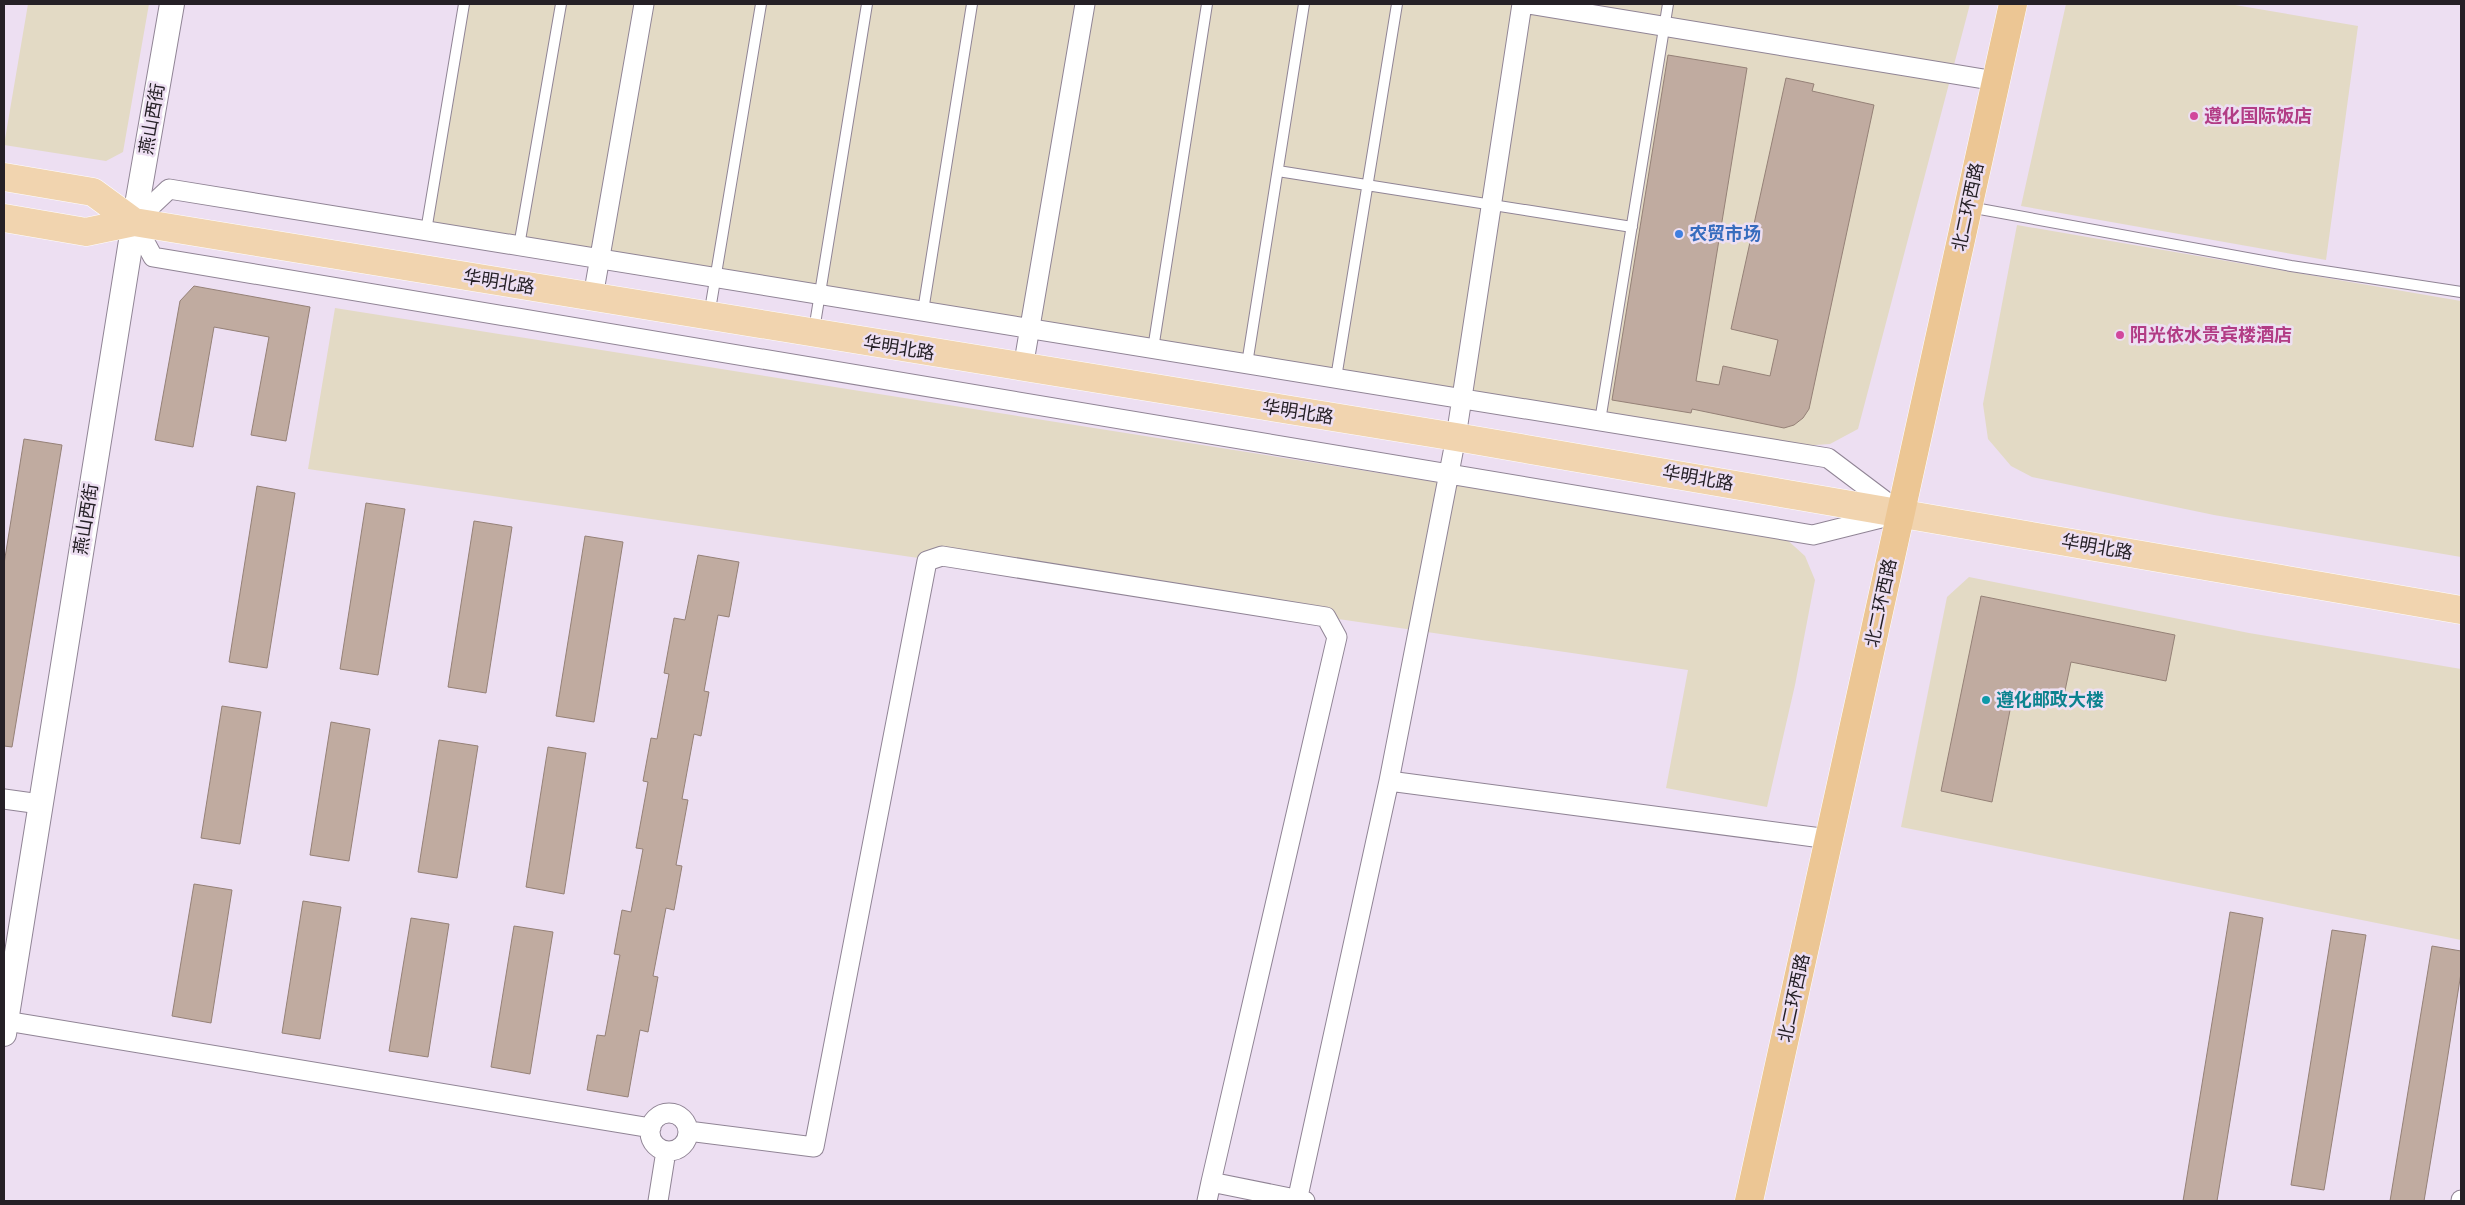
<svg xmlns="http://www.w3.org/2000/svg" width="2465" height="1205" viewBox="0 0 2465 1205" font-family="Montserrat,'Noto Sans SC',sans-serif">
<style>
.commercial{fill:#e3dac5}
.building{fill:#c0aba0;stroke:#958177}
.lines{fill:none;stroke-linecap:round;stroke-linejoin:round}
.service-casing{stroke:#908495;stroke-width:12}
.minor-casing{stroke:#908495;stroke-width:21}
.tertiary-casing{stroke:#908495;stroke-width:26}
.primary-casing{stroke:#fff;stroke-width:29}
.trunk-casing{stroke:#fff;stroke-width:29}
.service{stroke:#fff;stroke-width:10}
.minor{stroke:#fff;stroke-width:19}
.tertiary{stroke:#fff;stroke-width:24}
.primary{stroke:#f1d4af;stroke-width:28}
.trunk{stroke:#ecc694;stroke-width:28}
.hotel-dot{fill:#d1479c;stroke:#eddff2;stroke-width:2}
.shop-dot{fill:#3f7fe0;stroke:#eddff2;stroke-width:2}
.culture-dot{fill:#0f9aa8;stroke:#eddff2;stroke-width:2}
.labels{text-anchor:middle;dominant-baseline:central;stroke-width:5;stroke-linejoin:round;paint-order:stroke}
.hotel-label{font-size:18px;font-weight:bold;fill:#b23c85;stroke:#eddff2;text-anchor:start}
.street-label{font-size:18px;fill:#252026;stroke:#eddff2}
.shop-label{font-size:18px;font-weight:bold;fill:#366cbe;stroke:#eddff2;text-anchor:start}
.culture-label{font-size:18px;font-weight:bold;fill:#0d838f;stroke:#eddff2;text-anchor:start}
</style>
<rect width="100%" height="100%" fill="#eddff2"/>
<path class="commercial" d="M28,4H149L123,152L106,161L4,145Z
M466,4H1970L1858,429L1830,444L1788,447L426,227Z
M2066,4H2229L2358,26L2326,260L2021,206Z
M2017,225L2461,301V557L2214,515L2032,477L2011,466L1988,439L1983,404Z
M335,308L1784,537L1805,556L1815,580L1795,685L1767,807L1666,788L1688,670L308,469Z
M1969,577L2249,633L2461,669V940L1901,827L1947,597Z"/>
<path class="building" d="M1668,55L1747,68L1696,381L1719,385L1723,366L1770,376L1778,340L1731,329L1786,78L1814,84L1812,91L1874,105L1809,409L1803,418L1794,425L1784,428L1692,409L1691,413L1612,400Z
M194,286L310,307L286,441L251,435L269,337L214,327L193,447L155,440L180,301Z
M24,439L62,445L12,747L4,746V564Z
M257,486L295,493L267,668L229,662Z
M366,503L405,509L378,675L340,669Z
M474,521L512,527L486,693L448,687Z
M585,536L623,542L594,722L556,716Z
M698,555L739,562L729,617L718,615L704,691L709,692L701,736L694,734L682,799L688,800L676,865L682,866L674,910L666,908L653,976L658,977L648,1032L640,1030L628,1097L587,1090L597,1035L605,1036L620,955L614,954L622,910L631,912L643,849L636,848L648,782L643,781L651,738L657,739L669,674L664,673L674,618L685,620Z
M1981,596L2175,635L2166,681L2071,662L2062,705L2013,695L1992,802L1941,791Z
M222,706L261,712L240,844L201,838Z
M331,722L370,729L349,861L310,855Z
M439,740L478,746L457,878L418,872Z
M548,747L586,753L564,894L526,887Z
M194,884L232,890L211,1023L172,1016Z
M303,901L341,907L320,1039L282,1033Z
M2230,912L2263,918L2241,1054L2217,1201H2183Z
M411,918L449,924L428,1057L389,1051Z
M514,926L553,932L530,1074L491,1067Z
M2332,930L2366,935L2324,1190L2291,1185Z
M2432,946L2461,951V973L2444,1080L2424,1201H2390Z"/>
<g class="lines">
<defs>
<path id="service" d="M1278,171L1632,227
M1969,207L2291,266L2461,292
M426,231L464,4
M519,246L561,4
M923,311L972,4
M709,316L761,4
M814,330L867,4
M1153,349L1207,4
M1247,364L1304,4
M1336,378L1397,4
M1600,421L1668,4"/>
<path id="minor" d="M1528,4L1996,81
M169,189L1828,458L1901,513L1813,535L153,257L134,222Z
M593,297L644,4
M1023,368L1085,4
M1389,781L1829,839
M4,799L40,804
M6,1021L651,1128
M650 1132a19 19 0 1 1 38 0a19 19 0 1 1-38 0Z
M688,1131L814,1147L927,561L942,556L1326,617L1337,637L1211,1182L1305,1201
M658,1201L666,1151
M1207,1201L1211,1182
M1297,1201L1389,781L1456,437L1522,4
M2461,1201V1200"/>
<path id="tertiary" d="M4,1034L134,222L172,4"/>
<path id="primary" d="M4,177L93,192L134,222
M4,218L86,232L134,222L1456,437L2461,610"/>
<path id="trunk" d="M1749,1201L2013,4"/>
</defs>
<use href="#service" class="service-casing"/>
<use href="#minor" class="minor-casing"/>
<use href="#tertiary" class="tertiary-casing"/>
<use href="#primary" class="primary-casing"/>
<use href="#trunk" class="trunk-casing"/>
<use href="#service" class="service"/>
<use href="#minor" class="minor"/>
<use href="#tertiary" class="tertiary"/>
<use href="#primary" class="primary"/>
<use href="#trunk" class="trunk"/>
</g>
<g class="hotel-dot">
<circle cx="2194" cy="116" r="5"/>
<circle cx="2120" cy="335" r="5"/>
</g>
<circle class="shop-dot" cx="1679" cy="234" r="5"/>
<circle class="culture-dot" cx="1986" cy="700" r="5"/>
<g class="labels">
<g class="hotel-label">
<text x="2204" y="116">遵化国际饭店</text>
<text x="2130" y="335">阳光依水贵宾楼酒店</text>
</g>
<g class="street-label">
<text transform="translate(152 119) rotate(-80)">燕山西街</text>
<text transform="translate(1968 207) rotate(-78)">北二环西路</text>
<text transform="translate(499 282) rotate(9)">华明北路</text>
<text transform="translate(899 348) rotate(9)">华明北路</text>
<text transform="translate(1298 412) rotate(9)">华明北路</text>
<text transform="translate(1698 478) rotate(10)">华明北路</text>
<text transform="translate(86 519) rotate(-81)">燕山西街</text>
<text transform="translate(2097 547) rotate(10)">华明北路</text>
<text transform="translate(1881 603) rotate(-78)">北二环西路</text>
<text transform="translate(1794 998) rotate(-78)">北二环西路</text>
</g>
<g class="shop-label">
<text x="1689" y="234">农贸市场</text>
</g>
<g class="culture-label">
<text x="1996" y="700">遵化邮政大楼</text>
</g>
</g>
<rect width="2465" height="1205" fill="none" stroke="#252026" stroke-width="10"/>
</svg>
